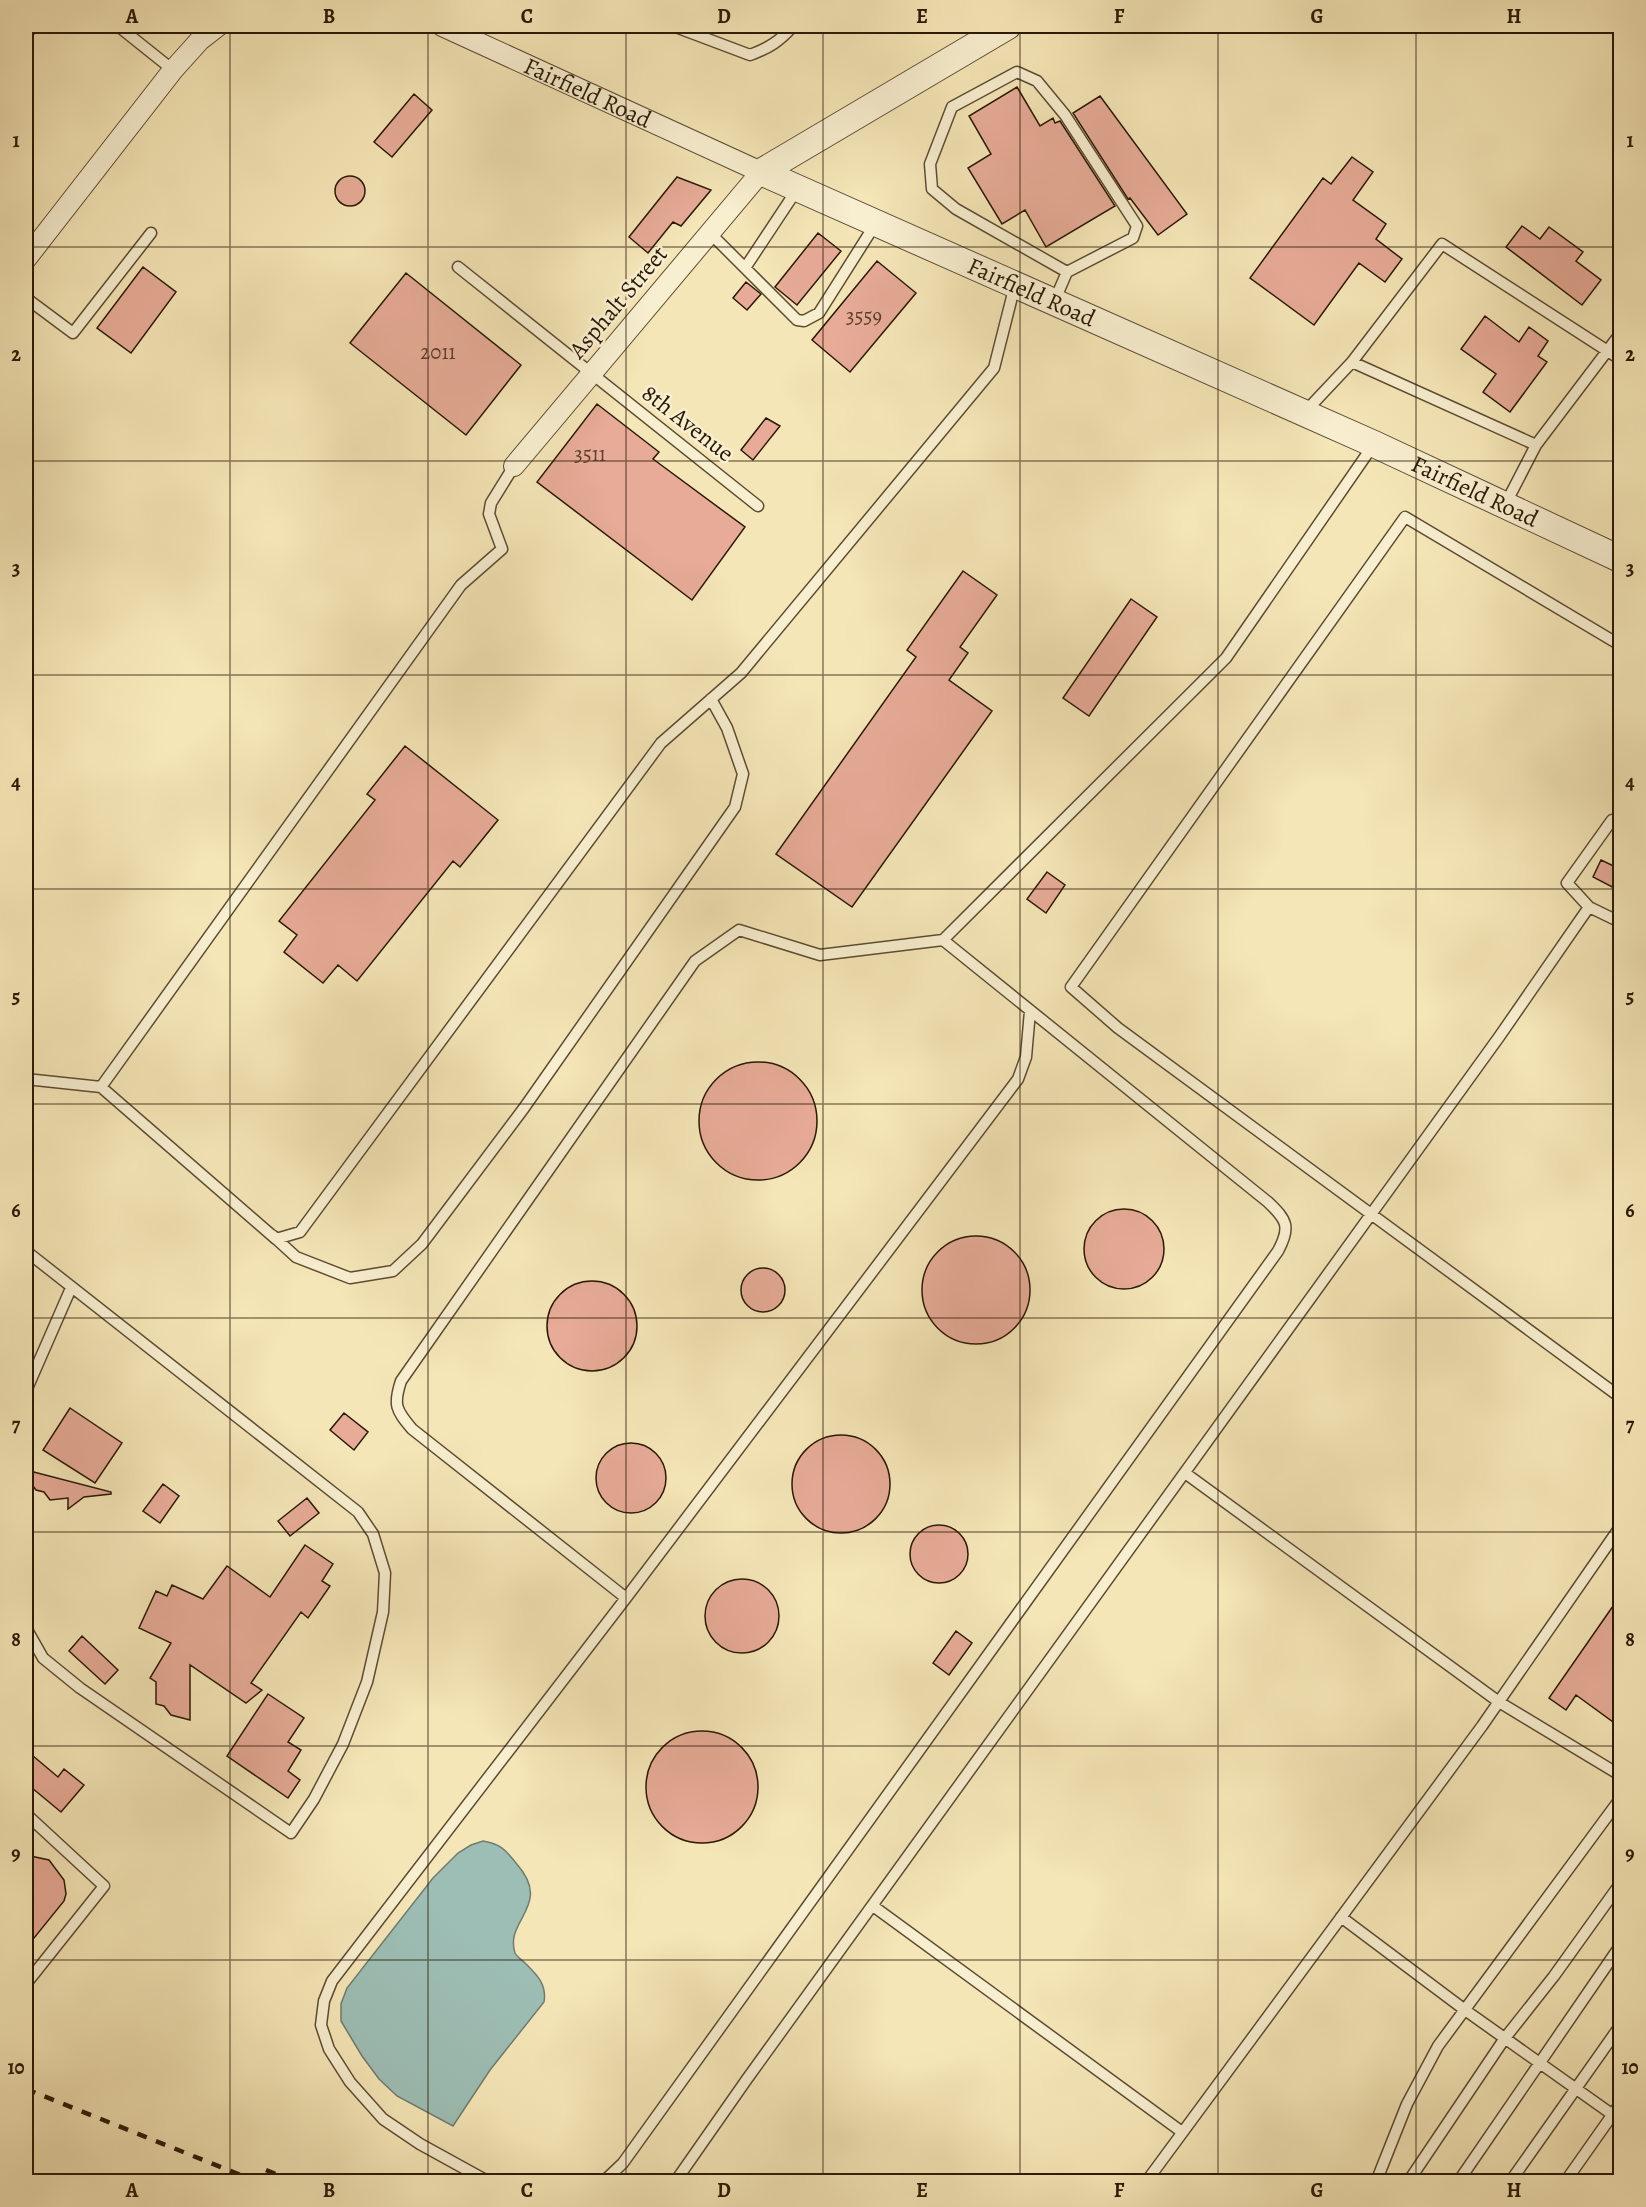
<svg xmlns="http://www.w3.org/2000/svg" width="1646" height="2207" viewBox="0 0 1646 2207" font-family="Alegreya,serif">
<style>
.water{fill:#9dbeb5;stroke:#6f7c6f;stroke-width:1.5}
.building{fill:#e7ab97;stroke:#2a1905;stroke-width:1.5}
.lines{fill:none;stroke-linecap:round;stroke-linejoin:round}
.service-casing{stroke:#5d4c32;stroke-width:13}
.minor-casing{stroke:#5d4c32;stroke-width:22}
.tertiary-casing{stroke:#5d4c32;stroke-width:28}
.service{stroke:#f8efd0;stroke-width:10}
.minor{stroke:#f8efd0;stroke-width:20}
.tertiary{stroke:#f8efd0;stroke-width:26}
.rail{stroke:#2a1905;stroke-width:4.5;stroke-dasharray:10 10;stroke-linecap:butt}
.grid{fill:none;stroke:#2a1905;stroke-width:1.5;stroke-opacity:0.55}
.labels{text-anchor:middle;dominant-baseline:central;stroke-width:5;stroke-linejoin:round;paint-order:stroke}
.number-label{font-size:21px;fill:#593e2a}
.street-label{font-size:24px;fill:#2a1905;stroke:#f8efd0}
.neatline{fill:none;stroke:#2a1905;stroke-width:2}
.grid-label{font-size:20px;text-anchor:middle;font-weight:bold;fill:#2a1905}
</style>
<rect width="100%" height="100%" fill="#f5e6b7"/>
<filter id="stains"><feTurbulence type="fractalNoise" baseFrequency=".00333" numOctaves="4"/><feColorMatrix values="0 0 0 0 .2 0 0 0 0 .09 0 0 0 0 .02 0 0 0 .5 -.17"/></filter>
<radialGradient id="worn" r=".72"><stop offset=".6" stop-color="#630" stop-opacity="0"/><stop offset="1" stop-color="#630" stop-opacity=".3"/></radialGradient>
<path class="water" d="M483,1841C500,1844 505,1849 516,1863C554,1906 504,1919 515,1953C517,1957 522,1960 525,1963C537,1975 547,1984 544,2002L490,2070L453,2126L397,2096L379,2079L362,2056L341,2021V2004L347,1988L433,1878L458,1853L471,1845Z"/>
<path class="building" d="M1017,87L1040,126L1053,118L1055,123L1060,121L1115,206L1046,247L1025,210L1002,224L968,168L991,154L969,116Z
M414,94L432,110L392,157L374,142Z
M1100,96L1187,214L1158,235L1130,198L1128,199L1073,113Z
M1352,157L1373,172L1353,200L1386,224L1376,239L1402,259L1385,282L1359,263L1314,325L1250,278L1323,178L1331,184Z
M335 191a15 15 0 1 1 30 0a15 15 0 1 1-30 0Z
M677,177L711,190L681,226L673,222L648,253L629,237Z
M1522,226L1540,239L1549,227L1583,252L1576,261L1601,280L1582,305L1506,247Z
M818,233L841,251L797,305L775,287Z
M877,261L916,293L850,372L812,340Z
M143,267L176,292L131,353L97,328Z
M406,273L521,365L466,435L350,343Z
M746,282L761,294L747,310L733,298Z
M1485,316L1519,342L1529,327L1548,341L1538,356L1547,362L1510,412L1483,392L1496,374L1461,349Z
M597,404L659,452L653,459L745,527L692,600L537,482Z
M766,418L780,426L753,460L741,450Z
M963,571L997,595L960,647L968,653L949,680L992,711L852,907L776,854L916,657L907,650Z
M1131,599L1157,617L1089,716L1063,698Z
M405,746L498,820L460,867L453,861L357,981L338,965L323,983L284,952L297,935L279,921L375,800L367,794Z
M1601,860L1620,869V891L1593,877Z
M1047,872L1065,885L1046,913L1027,899Z
M699 1121a59 59 0 1 1 118 0a59 59 0 1 1-118 0Z
M1084 1249a40 40 0 1 1 80 0a40 40 0 1 1-80 0Z
M922 1290a54 54 0 1 1 108 0a54 54 0 1 1-108 0Z
M741 1290a22 22 0 1 1 44 0a22 22 0 1 1-44 0Z
M547 1326a45 45 0 1 1 90 0a45 45 0 1 1-90 0Z
M70,1408L122,1443L95,1483L43,1450Z
M344,1413L368,1432L354,1450L330,1430Z
M792 1484a49 49 0 1 1 98 0a49 49 0 1 1-98 0Z
M596 1478a35 35 0 1 1 70 0a35 35 0 1 1-70 0Z
M26,1470L111,1492V1494L84,1497L68,1509V1498L50,1500L44,1492L36,1490L26,1477Z
M163,1484L179,1496L160,1523L143,1511Z
M307,1498L319,1513L290,1536L278,1521Z
M910 1554a29 29 0 1 1 58 0a29 29 0 1 1-58 0Z
M305,1545L333,1564L322,1581L330,1586L308,1618L301,1612L251,1683L262,1690L246,1703L190,1665V1720L171,1715L164,1706L156,1704V1682L150,1678L171,1643L139,1628L156,1591L167,1596L172,1585L203,1599L227,1566L270,1597Z
M705 1616a37 37 0 1 1 74 0a37 37 0 1 1-74 0Z
M1620,1596V1727L1576,1695L1566,1710L1549,1698Z
M956,1631L972,1643L949,1675L933,1663Z
M82,1636L118,1670L105,1684L69,1651Z
M268,1694L304,1718L288,1742L301,1750L288,1771L300,1780L288,1798L227,1756Z
M646 1787a56 56 0 1 1 112 0a56 56 0 1 1-112 0Z
M26,1750L58,1777L64,1769L84,1785L61,1812L26,1783Z
M26,1855L49,1860L64,1880L66,1894L64,1901L26,1948Z"/>
<g class="lines">
<defs>
<path id="service" d="M118,26L173,70
M673,26L750,55C769,48 780,41 793,26
M26,35L33,26
M710,233L797,320L804,321L819,313L876,223
M458,267L758,506
M745,268L798,188
M26,298L73,333L151,233
M1054,302L1067,272L1133,238L1137,226L1065,115L1037,81L1017,72L952,107L930,164L932,189L956,209L1067,272
M1352,362L1536,445L1620,334
M1304,413L1352,362L1442,244L1620,359
M514,466L491,503L489,514L502,549L461,585L101,1087L276,1239L300,1232L661,743L741,673L994,368L1015,285
M1505,505L1536,445
M1620,645L1405,517L1071,987L1118,1028L1620,1397
M1589,907L1567,883L1612,820L1620,823
M26,1079L101,1087
M272,1235L296,1257L350,1278L393,1271L422,1244L524,1108L735,807L743,774L727,728L711,699
M26,1251L358,1512L373,1534L385,1573L383,1612L367,1682L343,1744L314,1799L291,1833L80,1688L43,1658L26,1628
M26,1391L71,1288
M1185,1473L1499,1702L1620,1775
M626,1598L412,1429C396,1410 393,1405 401,1381L695,961L739,930L820,955L943,940
M26,1814L104,1886L26,1984
M873,1906L1182,2132
M1341,1917L1465,2010L1620,2120
M489,2182L420,2144L383,2119L350,2082L329,2049L321,2025L324,2001L332,1981L626,1598L1018,1079L1026,1057L1030,1011
M603,2182L623,2163L1278,1251C1291,1227 1287,1220 1268,1202L943,940L1226,658L1374,444
M675,2182L747,2079L1499,1037L1589,907L1620,922
M1146,2182L1482,1726L1620,1527
M1376,2182L1407,2104L1438,2046L1620,1799
M1408,2182L1505,2038L1554,1976L1620,1884
M1458,2182L1620,1946
M1510,2182L1620,2026
M1565,2182L1620,2104
M1617,2182L1620,2176"/>
<g id="minor">
<path id="s1" d="M442,26L761,172L514,466"/>
<path d="M26,259L173,70L200,40L218,26"/>
</g>
<g id="tertiary">
<path id="s2" d="M761,172L1374,444L1620,559"/>
<path d="M761,172L1008,26"/>
</g>
</defs>
<use href="#service" class="service-casing"/>
<use href="#minor" class="minor-casing"/>
<use href="#tertiary" class="tertiary-casing"/>
<use href="#service" class="service"/>
<use href="#minor" class="minor"/>
<use href="#tertiary" class="tertiary"/>
<path class="rail" d="M26,2089L258,2182
M266,2170L294,2182"/>
</g>
<path class="grid" d="M230,26V2182M428,26V2182M626,26V2182M823,26V2182M1020,26V2182M1218,26V2182M1416,26V2182M26,247H1620M26,461H1620M26,675H1620M26,889H1620M26,1104H1620M26,1318H1620M26,1532H1620M26,1746H1620M26,1960H1620"/>
<g class="labels">
<g class="number-label">
<text x="864" y="316">3559</text>
<text x="438" y="352">2011</text>
<text x="590" y="454">3511</text>
</g>
<g class="street-label">
<text stroke="none"><textPath href="#s1" startOffset="160">Fairfield Road</textPath></text>
<text stroke="none"><textPath href="#s2" startOffset="296">Fairfield Road</textPath></text>
<text transform="translate(618 302) rotate(-50)">Asphalt Street</text>
<text transform="translate(688 423) rotate(38)">8th Avenue</text>
<text stroke="none"><textPath href="#s2" startOffset="782">Fairfield Road</textPath></text>
</g>
</g>
<rect width="1646" height="2207" fill="none" stroke="#f5e6b7" stroke-width="66"/>
<rect x="33" y="33" width="1580" height="2141" class="neatline"/>
<g class="grid-label">
<text x="132" y="23">A</text>
<text x="329" y="23">B</text>
<text x="527" y="23">C</text>
<text x="724" y="23">D</text>
<text x="922" y="23">E</text>
<text x="1119" y="23">F</text>
<text x="1317" y="23">G</text>
<text x="1514" y="23">H</text>
<text x="16" y="147">1</text>
<text x="1630" y="147">1</text>
<text x="16" y="361">2</text>
<text x="1630" y="361">2</text>
<text x="16" y="575">3</text>
<text x="1630" y="575">3</text>
<text x="16" y="789">4</text>
<text x="1630" y="789">4</text>
<text x="16" y="1003">5</text>
<text x="1630" y="1003">5</text>
<text x="16" y="1217">6</text>
<text x="1630" y="1217">6</text>
<text x="16" y="1431">7</text>
<text x="1630" y="1431">7</text>
<text x="16" y="1646">8</text>
<text x="1630" y="1646">8</text>
<text x="16" y="1860">9</text>
<text x="1630" y="1860">9</text>
<text x="16" y="2074">10</text>
<text x="1630" y="2074">10</text>
<text x="132" y="2197">A</text>
<text x="329" y="2197">B</text>
<text x="527" y="2197">C</text>
<text x="724" y="2197">D</text>
<text x="922" y="2197">E</text>
<text x="1119" y="2197">F</text>
<text x="1317" y="2197">G</text>
<text x="1514" y="2197">H</text>
</g>
<rect width="100%" height="100%" filter="url(#stains)"/>
<rect width="100%" height="100%" fill="url(#worn)"/>
</svg>
